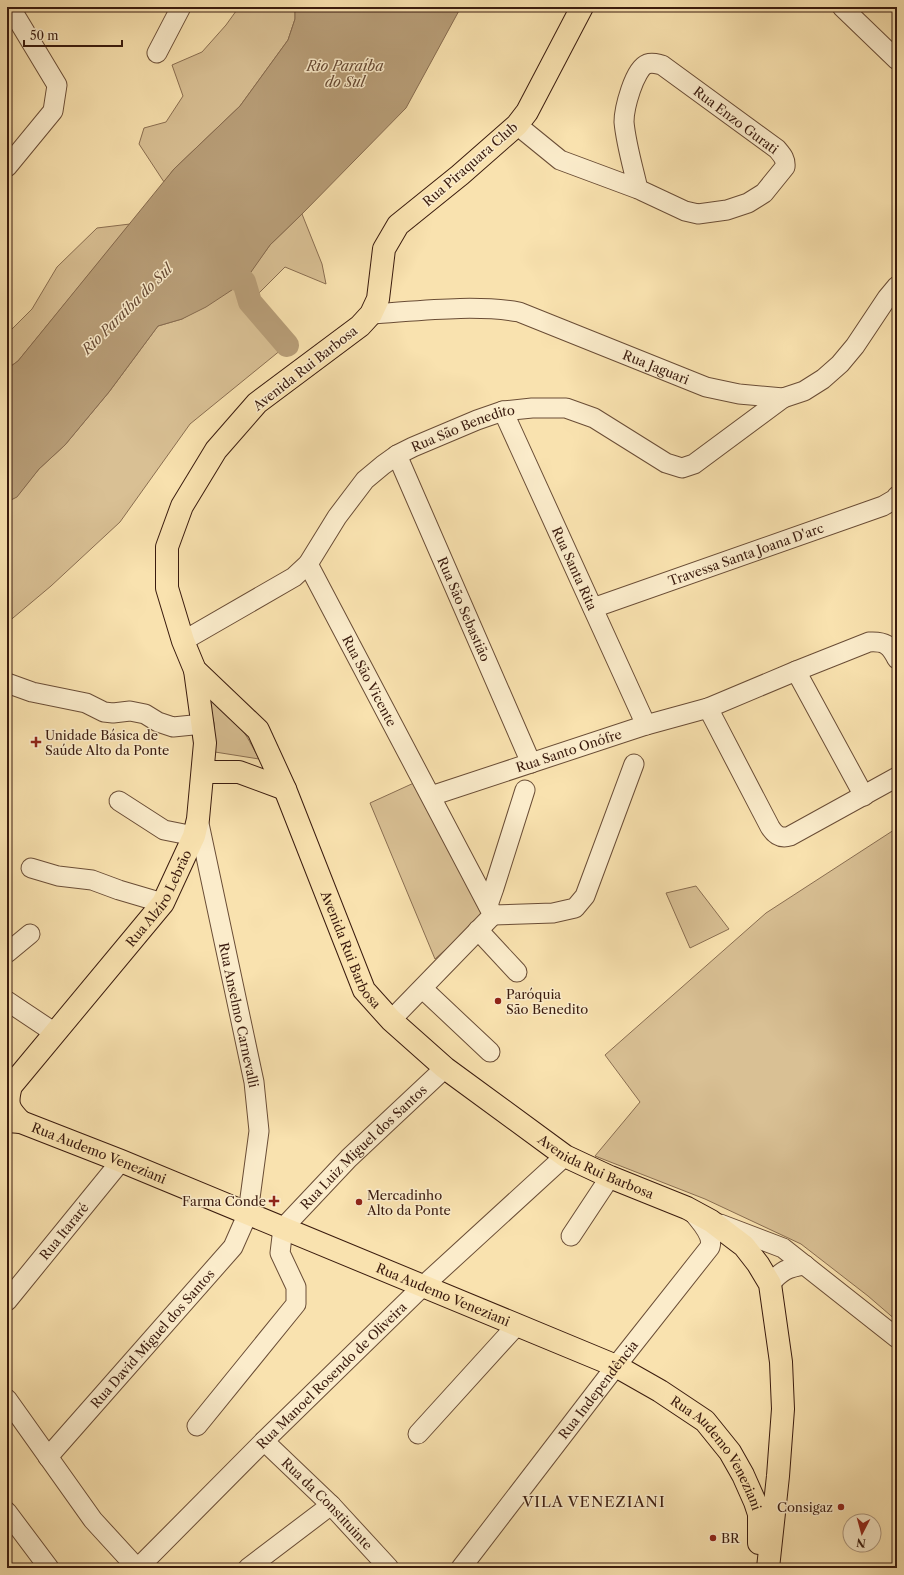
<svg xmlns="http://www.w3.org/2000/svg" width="904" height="1575" viewBox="0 0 904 1575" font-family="'Libre Caslon Text',serif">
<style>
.green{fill:#d9c094;stroke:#8a6e51}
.water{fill:#b89e78;stroke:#866a4e}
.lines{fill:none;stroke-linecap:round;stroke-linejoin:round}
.river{stroke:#b89e78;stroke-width:24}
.minor-casing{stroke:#6a4d36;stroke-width:21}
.major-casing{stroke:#3a1b0e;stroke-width:24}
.minor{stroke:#fbeccb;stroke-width:19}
.major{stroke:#f9e2af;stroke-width:22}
.poi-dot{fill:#8f2418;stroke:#fbeccb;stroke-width:1.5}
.labels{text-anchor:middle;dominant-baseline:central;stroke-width:3;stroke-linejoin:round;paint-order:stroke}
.street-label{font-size:13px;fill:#3a1b0e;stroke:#fbeccb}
.poi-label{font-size:13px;fill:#3a1b0e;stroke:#fbeccb;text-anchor:start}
.water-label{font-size:14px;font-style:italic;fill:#664933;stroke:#fbeccb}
.quarter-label{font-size:15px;letter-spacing:1px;fill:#3a1b0e;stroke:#fbeccb}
</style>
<rect width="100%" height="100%" fill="#f9e2af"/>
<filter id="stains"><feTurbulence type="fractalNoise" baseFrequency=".005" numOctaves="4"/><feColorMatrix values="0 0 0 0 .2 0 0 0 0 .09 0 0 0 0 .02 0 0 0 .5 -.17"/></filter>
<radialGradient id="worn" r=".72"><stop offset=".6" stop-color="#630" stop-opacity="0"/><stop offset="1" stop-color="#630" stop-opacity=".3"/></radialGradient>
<path class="green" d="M239,7H295V19L288,40L240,106L174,169L164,182L139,144L144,128L166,122L183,96L172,65L202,52L226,25Z
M302,214L322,264L326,284L285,267L250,302L287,345L190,424L120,522L51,586L7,623V502L17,496L39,469L65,445L109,392L158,326L182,319L243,282L270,245Z
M130,224L18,361L7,369V334L32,309L57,267L97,228Z
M208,699C233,709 247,736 259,759L215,752L214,723Z
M416,782L483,916L435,959L370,803Z
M897,828V1321L868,1296L801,1244L705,1199L595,1156L640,1102L605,1055L766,913Z
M696,886L729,929L690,948L666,893Z"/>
<path class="water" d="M295,7H461L406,108L302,214L270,245L244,282L206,307L182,319L158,326L109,392L65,445L39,469L17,497L7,502V369L18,361L174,169L240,106L288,40L295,19Z"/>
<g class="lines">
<path class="river" d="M215,269L244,282L250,302L287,345"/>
<defs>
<g id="minor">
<path d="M842,7L897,60"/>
<path d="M157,53L181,7"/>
<path d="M517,125L560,160L638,189L685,211L698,214L727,210L748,203L764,193L785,167C786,159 782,155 777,149L662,65C657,64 653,62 647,64C634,69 624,109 624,122C626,144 633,167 638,189"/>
<path d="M7,167L53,111L57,85L10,7"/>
<path id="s1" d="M371,314C418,311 474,304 519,312L706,387L739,394L783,398L804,391L823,379L840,364L855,346L887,298L897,286"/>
<path id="s2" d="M503,411L646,725"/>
<path id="s3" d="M397,455L531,763"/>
<path id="s4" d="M308,564L493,915L391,1020"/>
<path id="s5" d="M593,608L883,506L895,499L897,496"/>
<path id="s6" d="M183,641L294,577L308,564L337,517L365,480L383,465L397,455L413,447L477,420L503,411L532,408H566L594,418L666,463L682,468L694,464L783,398"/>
<path d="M796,671L864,796"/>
<path d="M7,683L32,692L86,703L104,712L113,713L130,711L145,714L158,722L173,727L203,724"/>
<path d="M708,708L770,827C775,835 780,839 790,836L897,777"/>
<path id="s7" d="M431,796L646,725L708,708L796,671L869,642C885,641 890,645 897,659"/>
<path d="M119,801L164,830L194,836"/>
<path d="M31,868L58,876L92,880L119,890L163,903"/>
<path d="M488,905L494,888L525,790"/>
<path d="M493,915L553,913L575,908L585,896L634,764"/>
<path d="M478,930L517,972"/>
<path d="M7,953L30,934"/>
<path d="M423,989L490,1052"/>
<path d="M7,1001L55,1033"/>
<path d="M720,1224L783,1248L897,1338"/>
<path d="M571,1236L610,1177"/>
<path d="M770,1284C782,1270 787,1268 805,1265"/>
<path id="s8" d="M7,1301L121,1161"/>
<path d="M7,1399L93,1520L137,1568"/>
<path id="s9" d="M197,1426L296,1304V1287L280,1253L283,1228L349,1158L445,1068"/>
<path d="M418,1434L517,1325"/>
<path id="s10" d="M264,1441L331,1505L389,1568"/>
<path id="s11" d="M48,1457L233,1247L248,1213L259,1131L254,1082L198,819"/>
<path d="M7,1512L49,1568"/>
<path id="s12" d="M138,1568L264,1441L423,1286L565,1156"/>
<path d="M248,1568L331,1505"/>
<path id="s13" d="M461,1568L616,1366L710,1247C714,1234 699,1221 692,1211"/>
</g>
<g id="major">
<path id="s14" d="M582,7L527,112L517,125L460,175L398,225L384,249L378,299L371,314L360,326L257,403L216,450L182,506L167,547V588L183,641L195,670L258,730L285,789L364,990L391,1020L445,1068L565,1156L610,1177L687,1208L711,1221L744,1246L758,1264L770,1284L781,1362L783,1409L778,1476L768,1568"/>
<path d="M203,772H239L285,789"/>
<path id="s15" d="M7,1121L21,1122L121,1161L616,1366L660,1391L705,1421L730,1452L743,1475L755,1502L759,1514V1543"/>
<path id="s16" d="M21,1122C8,1109 6,1104 11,1086L163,903L194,836L198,819L205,743L195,670"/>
</g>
</defs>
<use href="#minor" class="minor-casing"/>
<use href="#major" class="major-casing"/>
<use href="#minor" class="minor"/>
<use href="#major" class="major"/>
</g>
<g class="poi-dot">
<path d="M34 736h4v4h4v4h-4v4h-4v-4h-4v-4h4z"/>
<circle cx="498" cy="1001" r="4"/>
<path d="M272 1195h4v4h4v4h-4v4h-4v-4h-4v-4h4z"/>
<circle cx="359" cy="1202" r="4"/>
<circle cx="841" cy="1507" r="4"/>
<circle cx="713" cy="1538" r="4"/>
</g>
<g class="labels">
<g class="street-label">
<text transform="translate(736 120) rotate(37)">Rua Enzo Gurati</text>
<text transform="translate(470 164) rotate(-41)">Rua Piraquara Club</text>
<text stroke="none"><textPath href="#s1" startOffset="296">Rua Jaguari</textPath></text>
<text transform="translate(305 368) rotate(-38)">Avenida Rui Barbosa</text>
<text stroke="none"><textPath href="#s6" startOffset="361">Rua São Benedito</textPath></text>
<text stroke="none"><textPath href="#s5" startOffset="162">Travessa Santa Joana D'arc</textPath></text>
<text stroke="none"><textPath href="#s2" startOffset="173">Rua Santa Rita</textPath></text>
<text stroke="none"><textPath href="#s3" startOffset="168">Rua São Sebastião</textPath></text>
<text stroke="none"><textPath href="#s4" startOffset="132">Rua São Vicente</textPath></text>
<text stroke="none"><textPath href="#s7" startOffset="145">Rua Santo Onófre</textPath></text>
<text stroke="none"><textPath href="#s16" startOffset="280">Rua Alzíro Lebrão</textPath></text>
<text stroke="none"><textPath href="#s14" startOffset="1155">Avenida Rui Barbosa</textPath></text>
<text transform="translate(239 1015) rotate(78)">Rua Anselmo Carnevalli</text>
<text stroke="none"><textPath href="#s9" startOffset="351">Rua Luiz Miguel dos Santos</textPath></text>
<text stroke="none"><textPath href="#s15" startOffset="98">Rua Audemo Veneziani</textPath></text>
<text stroke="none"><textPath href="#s14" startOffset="1491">Avenida Rui Barbosa</textPath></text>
<text stroke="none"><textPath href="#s8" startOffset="90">Rua Itararé</textPath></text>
<text stroke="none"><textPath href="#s15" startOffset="470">Rua Audemo Veneziani</textPath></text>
<text stroke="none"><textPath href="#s11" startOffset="158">Rua David Miguel dos Santos</textPath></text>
<text stroke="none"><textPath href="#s12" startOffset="273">Rua Manoel Rosendo de Oliveira</textPath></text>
<text stroke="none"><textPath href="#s13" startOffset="225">Rua Independência</textPath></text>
<text stroke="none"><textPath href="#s15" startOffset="794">Rua Audemo Veneziani</textPath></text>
<text stroke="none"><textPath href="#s10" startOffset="89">Rua da Constituinte</textPath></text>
</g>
<g class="poi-label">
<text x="45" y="735">Unidade Básica de<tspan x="45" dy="15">Saúde Alto da Ponte</tspan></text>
<text x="506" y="994">Paróquia<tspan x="506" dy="15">São Benedito</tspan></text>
<text x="367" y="1195">Mercadinho<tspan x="367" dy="15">Alto da Ponte</tspan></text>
<text x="266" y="1201" text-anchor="end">Farma Conde</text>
<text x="833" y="1507" text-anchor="end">Consigaz</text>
<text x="721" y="1538">BR</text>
</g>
<g class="water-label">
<text x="345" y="66">Rio Paraíba<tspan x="345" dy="16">do Sul</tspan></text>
<text transform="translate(127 309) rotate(-45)">Rio Paraíba do Sul</text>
</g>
<g class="quarter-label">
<text x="594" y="1501">VILA VENEZIANI</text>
</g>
</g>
<rect width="904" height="1575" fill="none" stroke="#f9e2af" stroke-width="24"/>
<rect x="8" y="8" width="888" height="1559" fill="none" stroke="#3a1b0e" stroke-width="2"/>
<rect x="12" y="12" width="880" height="1551" fill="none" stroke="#3a1b0e"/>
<g transform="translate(862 1533) rotate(186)"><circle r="19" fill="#fbeccb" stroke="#ae987f"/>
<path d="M0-3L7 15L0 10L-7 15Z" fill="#8f2418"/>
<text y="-6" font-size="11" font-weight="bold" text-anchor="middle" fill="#3a1b0e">N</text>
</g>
<path d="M24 40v6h98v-6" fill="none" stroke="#3a1b0e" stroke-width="2"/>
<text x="30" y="40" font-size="12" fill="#3a1b0e" stroke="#fbeccb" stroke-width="3" paint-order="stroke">50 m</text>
<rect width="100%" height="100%" filter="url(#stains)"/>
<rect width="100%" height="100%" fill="url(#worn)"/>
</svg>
